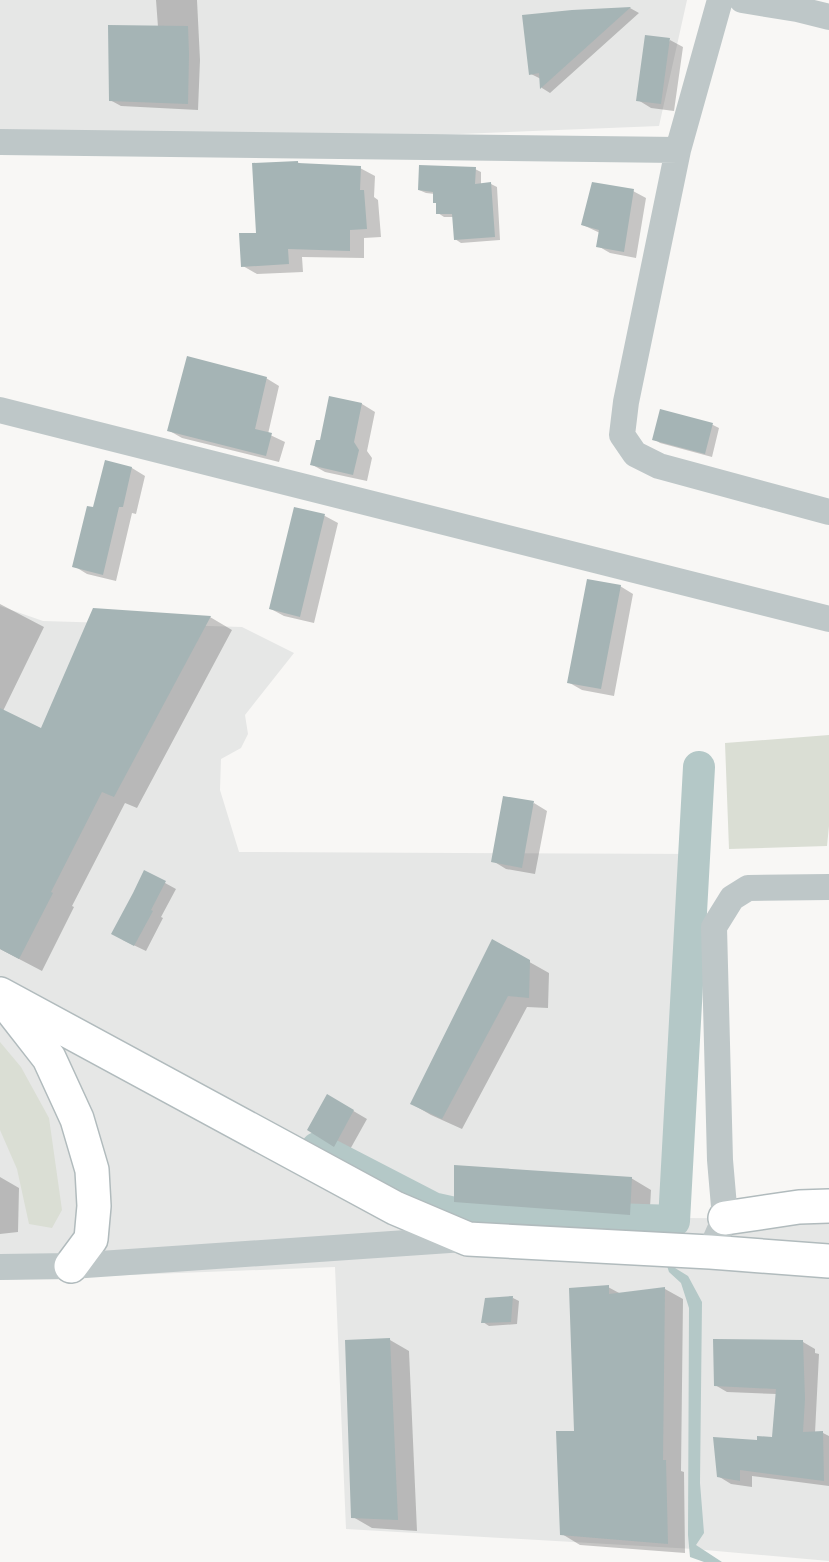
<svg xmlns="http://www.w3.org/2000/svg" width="829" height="1562" viewBox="0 0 829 1562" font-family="Lato,sans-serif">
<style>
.built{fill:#e6e7e6}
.green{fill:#daded4}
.water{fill:#b4c8c7}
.shadow{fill:#0003}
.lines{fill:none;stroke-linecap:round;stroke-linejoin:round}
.canal{stroke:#b4c8c7;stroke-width:32}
.building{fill:#a5b4b5}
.secondary-casing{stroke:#b1bbbd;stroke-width:36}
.street{stroke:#bec7c8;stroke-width:26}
.secondary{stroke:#fff;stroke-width:33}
</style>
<rect width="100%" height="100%" fill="#f8f7f5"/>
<path class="built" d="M0,0H687L659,126L0,152Z
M0,606L43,621L242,627L294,653L245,715L248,734L241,748L221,759L220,790L239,852L702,854L681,1218L829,1219V1561L694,1549L346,1529L335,1267L0,1280Z"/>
<path class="green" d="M829,735V826L827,846L729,849L725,743Z
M0,1042L21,1067L49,1118L62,1210L52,1228L29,1224L17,1169L0,1130Z"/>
<path class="water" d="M661,1231L675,1268L688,1276L702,1302L700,1483L704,1533L696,1545L722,1562H704L690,1557L688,1535L689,1308L681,1283L669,1272L656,1232Z"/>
<path class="shadow" d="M156,0H197L200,60L198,110L121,106L110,100L158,27Z
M630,8L639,13L550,93L542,88L541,79L531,74L572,11Z
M670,40L683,47L674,111L651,108L638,100Z
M297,162L301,164L360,168L375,176L374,197L378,200L381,237L364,238V258L302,257L303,272L257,274L243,266L258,234Z
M475,169L481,172V185L491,184L497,187L500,240L461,243L455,239L453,217H444L438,213V204L435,202V194L426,193L419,190Z
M633,191L646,198L636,258L610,253L598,246L600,233L583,225Z
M266,378L279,386L268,434L285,442L279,462L182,438L168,430Z
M330,397L362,404L375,412L367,451L372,458L367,481L325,472L311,464L321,442Z
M661,411L713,425L719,428L712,457L660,443L654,439Z
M106,462L132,468L145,476L136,514L132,513L116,581L87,574L74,566L94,509Z
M295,509L325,516L338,523L314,623L284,616L271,609Z
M620,586L633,594L614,696L582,690L568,682Z
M0,604L44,627L3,711L41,730L210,617L232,630L137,808L125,803L72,906L74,907L42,971L0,949Z
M534,803L547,811L535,874L506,869L493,861Z
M145,872L176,889L161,917L163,918L146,951L123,940Z
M492,941L549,973L548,1008L527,1007L462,1129L431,1115L412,1104Z
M328,1096L367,1119L348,1153L309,1130Z
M0,1177L19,1188L18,1232L0,1234Z
M631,1178L651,1190L649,1225L475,1213L455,1202Z
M608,1287L621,1294L665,1289L683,1299L681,1471L684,1472L685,1553L580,1545L562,1534L576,1432Z
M513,1298L519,1301L517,1324L489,1326L483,1322Z
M390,1340L409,1351L417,1531L372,1528L353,1517Z
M803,1342L815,1349V1353L819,1354L815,1433H823L829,1436V1486L752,1476V1487L731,1484L718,1476L758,1442L773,1439L777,1394L727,1392L715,1385Z"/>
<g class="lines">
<path class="canal" d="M317,1148L433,1208L460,1214L674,1221L699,767"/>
</g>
<path class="building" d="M631,7L540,89L539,73L529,75L522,15L572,10Z
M108,25L188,26L189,54L188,104L109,101Z
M645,35L670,38L661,104L636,101Z
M298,161V163L361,166L360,190H364L367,229L350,230V251L288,249L289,264L241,267L239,233H256L252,163Z
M419,165L476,167L475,184L491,182L495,237L454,240L452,214H436V203H433V192L418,190Z
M592,182L634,189L624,252L596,247L599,230L581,225Z
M187,356L267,377L255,429L272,433L266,456L167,431Z
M329,396L362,403L354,442L359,450L353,475L310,465L316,440H320Z
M660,409L713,423L705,454L652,440Z
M105,460L132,467L123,507H119L103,575L72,567L87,506L93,507Z
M294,507L325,514L300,617L269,609Z
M587,579L621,585L601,689L567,683Z
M93,608L211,616L114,797L102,792L51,892L53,893L19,959L0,949V708L41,728Z
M503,796L534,801L522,868L491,862Z
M144,870L166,881L151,910L153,911L134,946L111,934L133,893Z
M492,939L530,960L529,998L508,996L442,1119L410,1104Z
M327,1094L354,1110L334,1147L307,1130Z
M454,1165L632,1177L630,1215L454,1202Z
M609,1285V1294L665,1287L663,1460H666L668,1544L560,1535L556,1431H574L569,1288Z
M513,1296L511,1322L481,1323L485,1298Z
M390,1338L398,1520L351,1518L345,1340Z
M713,1339L803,1340L805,1399L803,1432L823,1431L824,1481L740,1470V1481L717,1477L713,1437L757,1440V1436L772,1437L776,1389L714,1386Z"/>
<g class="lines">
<defs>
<path id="secondary" d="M0,994L395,1208L468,1239L710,1252L829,1261
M6,1003L49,1058L77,1119L92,1170L94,1206L91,1239L71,1266
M725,1218L799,1207L829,1206"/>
</defs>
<use href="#secondary" class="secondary-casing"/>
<path class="street" d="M720,0L678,150L626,402L622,435L635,454L659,466L829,512
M742,0L797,9L829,17
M0,142L678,150
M0,410L829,619
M710,1252L725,1218L720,1160L714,927L732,898L748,888L829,887
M0,1267L71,1266L464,1239"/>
<use href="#secondary" class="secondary"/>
</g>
</svg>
